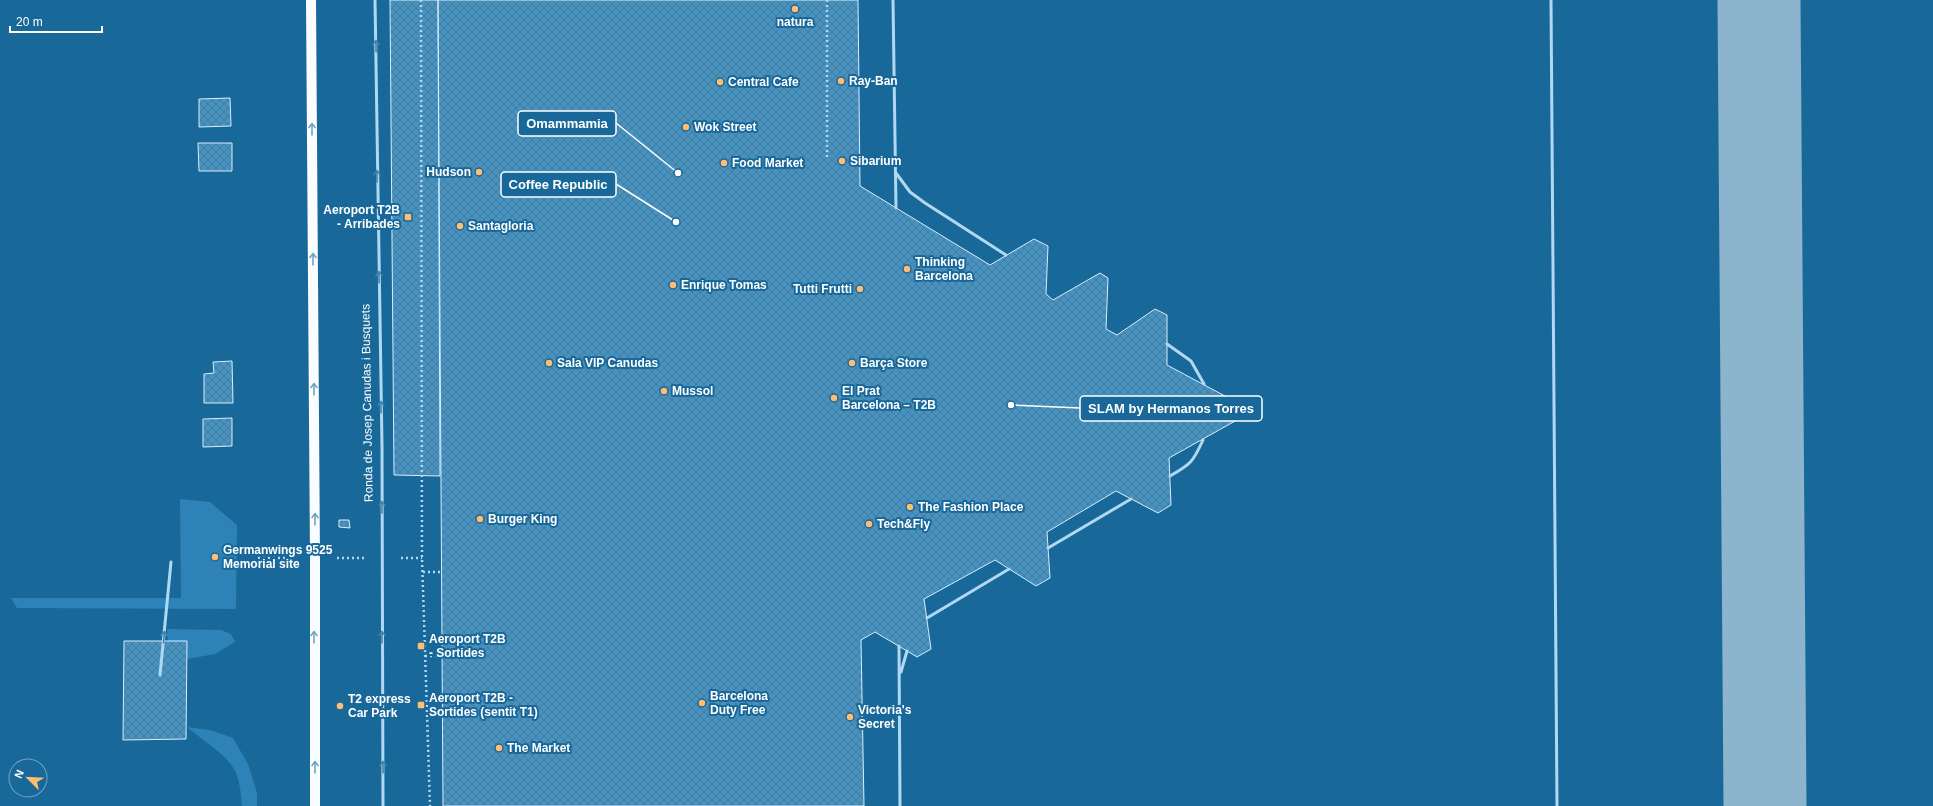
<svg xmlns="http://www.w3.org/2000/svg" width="1933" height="806" viewBox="0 0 1933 806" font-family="Helvetica,sans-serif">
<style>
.grass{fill:#2d83b8}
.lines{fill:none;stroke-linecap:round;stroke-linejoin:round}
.taxiway{stroke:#8cb4cc;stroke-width:83}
.building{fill:url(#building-cross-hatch);stroke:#d7eefc}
.path{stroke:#b0d8f1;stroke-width:2.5;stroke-dasharray:2 3;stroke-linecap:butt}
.service{stroke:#b0d8f1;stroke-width:3}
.primary{stroke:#fafdff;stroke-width:10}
.oneway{stroke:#3f84b0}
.oneway2{stroke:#73a4c2}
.poi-dot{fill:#ffbd70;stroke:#19689a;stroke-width:1.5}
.labels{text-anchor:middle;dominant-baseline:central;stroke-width:4;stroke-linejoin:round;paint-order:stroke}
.poi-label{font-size:12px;font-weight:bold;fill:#fff;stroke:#19689a;text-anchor:start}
.street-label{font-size:12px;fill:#fff;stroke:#19689a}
.leader{fill:none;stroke:#fff;stroke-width:1.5}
.callout-dot{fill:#fff;stroke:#19689a;stroke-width:1.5}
.callout{fill:#19689a;stroke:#fff;stroke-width:1.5}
.callout-label{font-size:13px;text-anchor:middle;font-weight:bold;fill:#fff}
</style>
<defs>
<pattern id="building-cross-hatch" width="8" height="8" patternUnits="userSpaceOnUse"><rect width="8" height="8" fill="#4693c2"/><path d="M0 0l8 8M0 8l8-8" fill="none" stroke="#487a99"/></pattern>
</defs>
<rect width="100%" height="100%" fill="#19689a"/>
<path class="grass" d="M180,499L210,502L237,525L236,609L17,608L11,598H181Z
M167,629L221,630L231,634L235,642L215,654L187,659V642L168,641Z
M187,727L210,730L233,738L248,764L257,793V806H242C241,795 240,779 234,769C225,753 200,739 187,727Z"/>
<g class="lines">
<path class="taxiway" d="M1759,0L1765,806"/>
</g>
<path class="building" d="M390,0H438L440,476L394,475Z
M438,0H858L860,186L990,265L1034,239L1048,246L1046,294L1053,300L1100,273L1108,278L1106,329L1117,335L1155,309L1167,315V365L1253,411L1169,458L1171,505L1158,513L1116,491L1047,532L1050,578L1036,586L995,560L924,599L931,649L917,657L875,632L861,640L864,806H443Z
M230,98L231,126L199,127V99Z
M198,143H232V171H199Z
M232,361L233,403H204V374L214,373L213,362Z
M232,418V446L203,447V419Z
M339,520H349L350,528L339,527Z
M124,641H187L186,739L123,740Z"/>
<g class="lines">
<path class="path" d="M421,0L422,558L430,806
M827,0V160
M258,558H294
M337,558H366
M401,558H422
M423,572H440
M425,656H442"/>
<path class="service" d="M375,0L382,446L383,806
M893,0L896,208
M1551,0L1557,806
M896,173L910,192L925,203L1006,255
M1167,344L1191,361L1204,384
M1170,476C1191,464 1193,462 1203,440
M1048,548L1131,499
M927,618L1009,569
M899,646L900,806
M901,672L907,651
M160,675L171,562"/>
<path class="primary" d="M311,0L315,558V806"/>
</g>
<defs><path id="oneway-shaft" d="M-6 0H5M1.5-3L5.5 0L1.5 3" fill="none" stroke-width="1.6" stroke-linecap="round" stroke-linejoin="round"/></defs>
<g class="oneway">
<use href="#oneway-shaft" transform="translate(376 46) rotate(-91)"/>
<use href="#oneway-shaft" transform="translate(377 176) rotate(-91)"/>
<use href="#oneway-shaft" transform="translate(379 277) rotate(-91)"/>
<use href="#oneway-shaft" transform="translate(381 407) rotate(-91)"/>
<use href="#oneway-shaft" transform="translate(382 507) rotate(-90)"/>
<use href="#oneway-shaft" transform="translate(164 637) rotate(-85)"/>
<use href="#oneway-shaft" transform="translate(382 637) rotate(-90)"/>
<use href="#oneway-shaft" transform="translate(383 767) rotate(-90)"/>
</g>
<g class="oneway2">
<use href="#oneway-shaft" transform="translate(312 129) rotate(-90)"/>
<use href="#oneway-shaft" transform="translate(313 259) rotate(-90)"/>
<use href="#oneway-shaft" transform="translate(314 389) rotate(-90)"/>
<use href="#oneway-shaft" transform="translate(315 519) rotate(-90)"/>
<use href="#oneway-shaft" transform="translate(314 637) rotate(-90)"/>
<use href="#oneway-shaft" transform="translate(315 767) rotate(-90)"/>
</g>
<g class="poi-dot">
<circle cx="795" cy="9" r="4"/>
<circle cx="841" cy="81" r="4"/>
<circle cx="720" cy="82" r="4"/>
<circle cx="686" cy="127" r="4"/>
<circle cx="842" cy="161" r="4"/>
<circle cx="724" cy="163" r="4"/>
<circle cx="479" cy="172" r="4"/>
<rect x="404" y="213" width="8" height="8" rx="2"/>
<circle cx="460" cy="226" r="4"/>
<circle cx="907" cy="269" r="4"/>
<circle cx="673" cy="285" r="4"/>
<circle cx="860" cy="289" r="4"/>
<circle cx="549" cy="363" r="4"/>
<circle cx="852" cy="363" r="4"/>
<circle cx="664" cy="391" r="4"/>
<circle cx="834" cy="398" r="4"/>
<circle cx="910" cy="507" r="4"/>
<circle cx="480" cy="519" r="4"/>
<circle cx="869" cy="524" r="4"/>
<circle cx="215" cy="557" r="4"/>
<rect x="417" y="642" width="8" height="8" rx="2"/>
<circle cx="702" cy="703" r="4"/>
<rect x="417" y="701" width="8" height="8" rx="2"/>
<circle cx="340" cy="706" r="4"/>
<circle cx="850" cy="717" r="4"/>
<circle cx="499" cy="748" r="4"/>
</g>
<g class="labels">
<g class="poi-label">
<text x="795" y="22" text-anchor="middle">natura</text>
<text x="849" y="81">Ray-Ban</text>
<text x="728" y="82">Central Cafe</text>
<text x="694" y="127">Wok Street</text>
<text x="850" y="161">Sibarium</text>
<text x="732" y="163">Food Market</text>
<text x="471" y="172" text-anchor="end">Hudson</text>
<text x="400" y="210" text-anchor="end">Aeroport T2B<tspan x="400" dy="14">- Arribades</tspan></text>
<text x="468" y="226">Santagloria</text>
<text x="915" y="262">Thinking<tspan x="915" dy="14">Barcelona</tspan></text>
<text x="681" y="285">Enrique Tomas</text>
<text x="852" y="289" text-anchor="end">Tutti Frutti</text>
<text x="557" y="363">Sala VIP Canudas</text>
<text x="860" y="363">Barça Store</text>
<text x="672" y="391">Mussol</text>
<text x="842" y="391">El Prat<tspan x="842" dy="14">Barcelona – T2B</tspan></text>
<text x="918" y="507">The Fashion Place</text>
<text x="488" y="519">Burger King</text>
<text x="877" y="524">Tech&amp;Fly</text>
<text x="223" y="550">Germanwings 9525<tspan x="223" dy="14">Memorial site</tspan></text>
<text x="429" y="639">Aeroport T2B<tspan x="429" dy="14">- Sortides</tspan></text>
<text x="710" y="696">Barcelona<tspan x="710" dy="14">Duty Free</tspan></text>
<text x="429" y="698">Aeroport T2B -<tspan x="429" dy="14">Sortides (sentit T1)</tspan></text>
<text x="348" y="699">T2 express<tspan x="348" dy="14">Car Park</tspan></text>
<text x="858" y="710">Victoria's<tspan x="858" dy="14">Secret</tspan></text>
<text x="507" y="748">The Market</text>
</g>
<g class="street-label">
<text transform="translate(367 403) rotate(-91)">Ronda de Josep Canudas i Busquets</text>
</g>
</g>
<path class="leader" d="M678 173L616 123M676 222L616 184M1011 405L1080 408"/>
<g class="callout-dot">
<circle cx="678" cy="173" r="4"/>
<circle cx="676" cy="222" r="4"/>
<circle cx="1011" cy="405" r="4"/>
</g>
<g class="callout">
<rect x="518" y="111" width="98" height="25" rx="4"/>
<rect x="501" y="172" width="115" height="25" rx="4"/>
<rect x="1080" y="396" width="182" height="25" rx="4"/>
</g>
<g class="callout-label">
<text x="567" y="128">Omammamia</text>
<text x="558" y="189">Coffee Republic</text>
<text x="1171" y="413">SLAM by Hermanos Torres</text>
</g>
<g transform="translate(28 778) rotate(294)"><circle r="19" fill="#19689a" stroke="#75a4c2"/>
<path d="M0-3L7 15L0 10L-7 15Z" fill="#ffbd70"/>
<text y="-6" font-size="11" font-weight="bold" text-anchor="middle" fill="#ffffff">N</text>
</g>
<path d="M10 26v6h92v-6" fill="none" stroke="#ffffff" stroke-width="2"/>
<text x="16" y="26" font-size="12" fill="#ffffff" stroke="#19689a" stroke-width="3" paint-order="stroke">20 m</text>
</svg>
